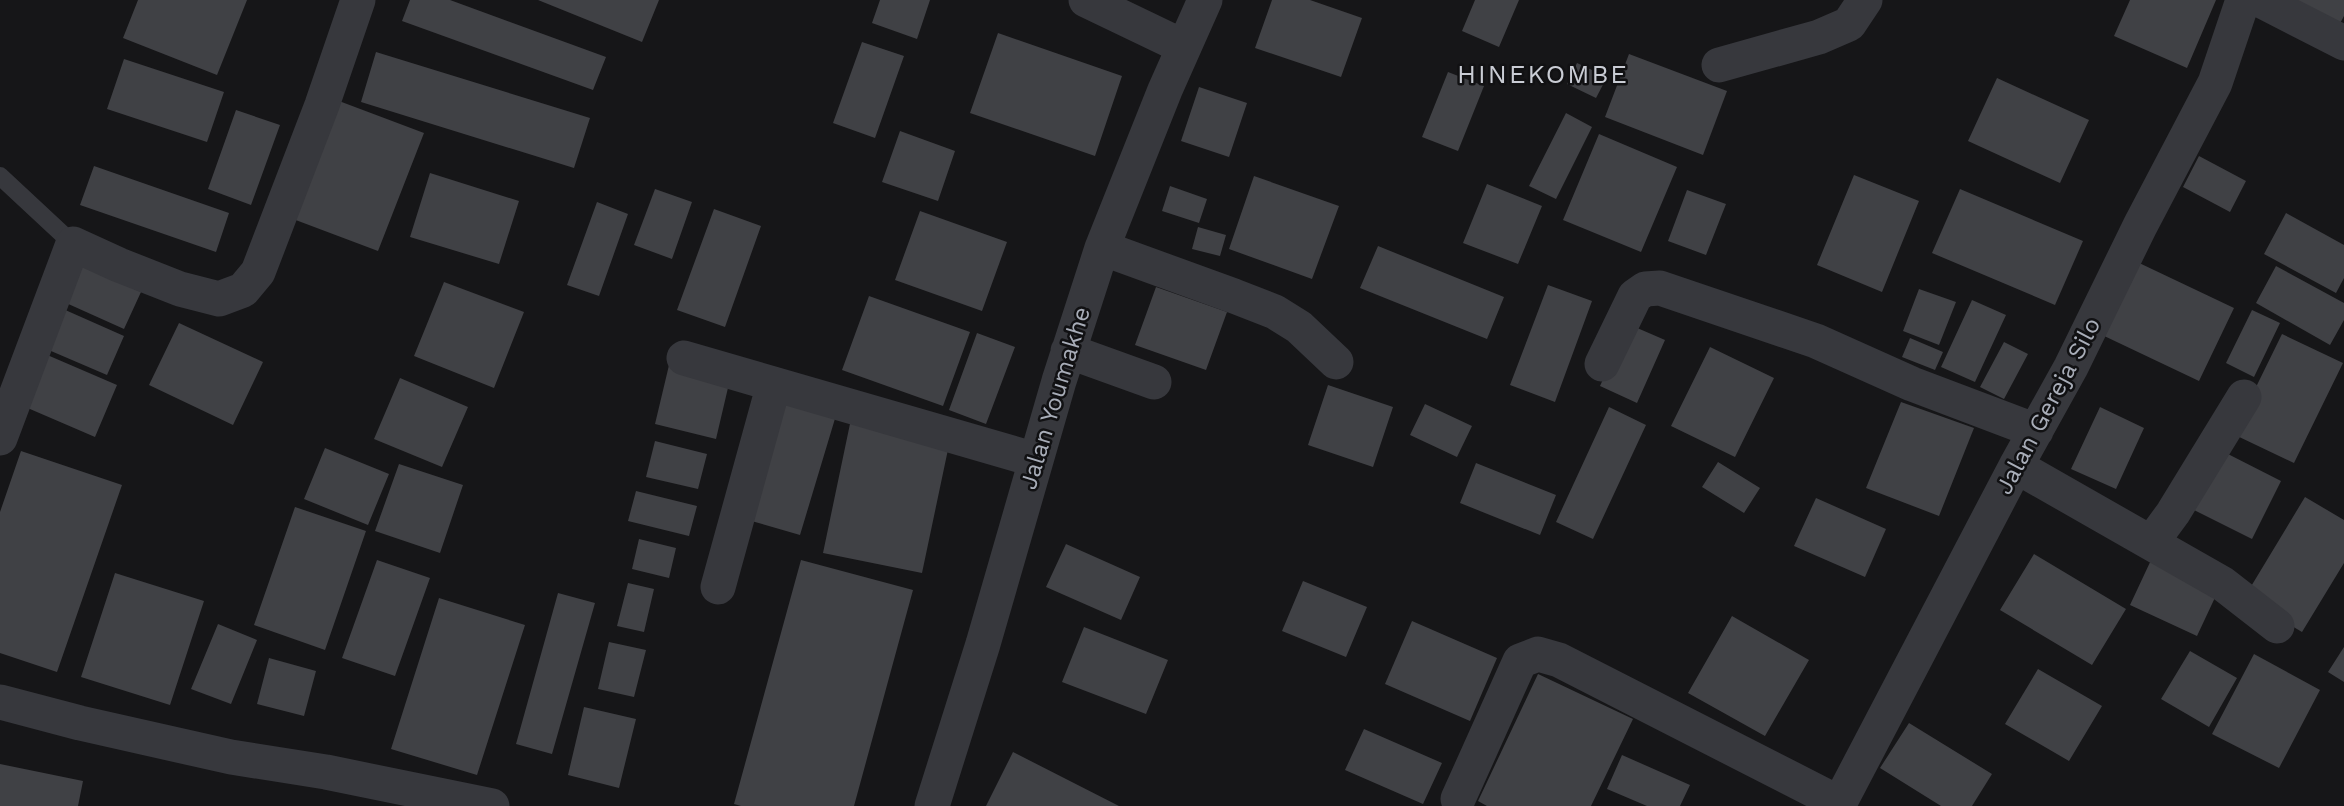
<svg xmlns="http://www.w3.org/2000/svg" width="2344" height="806" viewBox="0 0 2344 806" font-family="'Work Sans',sans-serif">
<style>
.building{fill:#404145}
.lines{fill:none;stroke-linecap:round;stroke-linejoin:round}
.lane{stroke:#37383d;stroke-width:18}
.street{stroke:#37383d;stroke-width:35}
.labels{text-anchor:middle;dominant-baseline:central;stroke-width:5;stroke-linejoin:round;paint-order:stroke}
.street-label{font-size:24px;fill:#a8adb8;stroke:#111113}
.neighbourhood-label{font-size:26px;letter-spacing:2px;fill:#c9ccd4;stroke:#111113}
</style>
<rect width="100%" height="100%" fill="#161618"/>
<path class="building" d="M138,0H247L217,75L123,38Z
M410,0H450L606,57L593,90L402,21Z
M538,0H659L642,42Z
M880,0H930L917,39L872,23Z
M1272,0H1310L1362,18L1341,77L1255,48Z
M1475,0H1519L1499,47L1462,31Z
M2130,0H2216L2187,68L2114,36Z
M2288,0H2344V16L2337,29Z
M998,33L1122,76L1095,156L970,113Z
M862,42L904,56L875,138L833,123Z
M376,52L590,118L574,168L361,102Z
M1629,54L1727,91L1703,155L1605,117Z
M124,59L224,92L207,142L107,109Z
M1577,63L1607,77L1596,98L1567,84Z
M1448,72L1484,86L1458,151L1422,137Z
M1997,78L2089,120L2060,183L1968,141Z
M1199,87L1247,103L1229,157L1181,141Z
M339,101L424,133L378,251L293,219Z
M236,110L280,125L251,205L208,189Z
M1566,113L1592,127L1556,199L1529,186Z
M900,131L955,151L938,201L882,182Z
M1599,134L1677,167L1641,252L1563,220Z
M2199,156L2246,181L2230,212L2183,187Z
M94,166L229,213L216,252L80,205Z
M430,173L519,201L499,264L410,237Z
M1854,175L1919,201L1882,292L1817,265Z
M1254,176L1339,206L1312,279L1229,249Z
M1487,184L1542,206L1518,264L1463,243Z
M1170,186L1207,199L1199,223L1162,211Z
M655,189L692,202L672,259L634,245Z
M1960,189L2083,241L2055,305L1932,253Z
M1687,190L1726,204L1706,255L1668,241Z
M597,202L628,214L599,296L567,285Z
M714,209L761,226L725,327L677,310Z
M920,211L1007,242L982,311L895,280Z
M2286,213L2344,245V278L2336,293L2264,254Z
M1198,227L1226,235L1220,256L1192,249Z
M1378,246L1504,297L1487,339L1360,288Z
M71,261L141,292L124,329L55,298Z
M2135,261L2234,308L2199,381L2100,334Z
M2276,266L2344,303V320L2330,345L2256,303Z
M444,282L524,312L494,388L414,356Z
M1548,285L1592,301L1555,402L1510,385Z
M1156,287L1227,312L1206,370L1135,345Z
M1919,289L1956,302L1939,345L1903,331Z
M869,296L970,332L943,406L842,370Z
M1972,300L2006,315L1975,382L1941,367Z
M54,305L124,336L107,375L37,345Z
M2252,310L2280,323L2254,377L2226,363Z
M179,323L263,362L233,425L149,385Z
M1628,324L1665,340L1637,403L1600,386Z
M977,333L1015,347L986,424L949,410Z
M2282,334L2343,363L2294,463L2233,434Z
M1910,338L1943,352L1935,370L1902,357Z
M2004,342L2028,354L2004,399L1980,387Z
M1710,347L1774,378L1735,457L1671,426Z
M38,351L117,385L95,437L16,403Z
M670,361L731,375L716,439L655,424Z
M400,378L468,407L442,467L374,439Z
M1328,385L1393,407L1373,467L1308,445Z
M786,396L837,412L800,535L748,520Z
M1901,402L1974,428L1939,516L1866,488Z
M1425,404L1472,426L1457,457L1410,435Z
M1609,407L1646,425L1593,539L1556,522Z
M2100,407L2144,428L2116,489L2071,469Z
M851,419L950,440L922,573L823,553Z
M655,441L707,454L698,489L646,477Z
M325,448L389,474L368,525L304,499Z
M21,451L122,485L57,672L0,653V512Z
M2224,452L2281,481L2252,539L2194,510Z
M1718,462L1760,488L1744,513L1702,487Z
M1476,463L1556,495L1540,535L1460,503Z
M399,464L463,485L440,553L375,531Z
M636,491L697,506L689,536L628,521Z
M2305,497L2344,520V563L2302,632L2244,598Z
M1816,498L1886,529L1865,577L1794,546Z
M295,507L366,531L325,650L254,625Z
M639,539L676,548L669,578L632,569Z
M1066,544L1140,577L1121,620L1046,587Z
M2034,554L2126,609L2092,665L2000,610Z
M2152,558L2219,589L2197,636L2130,605Z
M377,560L430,578L395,676L342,658Z
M801,560L913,590L854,806H741L734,804Z
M115,573L204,601L170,705L81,677Z
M1303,581L1367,607L1346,657L1282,631Z
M628,583L654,589L644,632L617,626Z
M558,593L595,603L552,754L516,744Z
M439,598L525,625L477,775L391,749Z
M1732,616L1809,660L1765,736L1688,693Z
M1412,621L1497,658L1470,721L1385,684Z
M218,624L257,640L231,704L191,689Z
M1084,627L1168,660L1146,714L1062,682Z
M609,642L646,650L634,697L598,689Z
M2344,647V682L2328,672Z
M2190,651L2237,678L2209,727L2161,699Z
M2254,654L2320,690L2279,768L2212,734Z
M269,658L316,671L304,716L257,704Z
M2038,669L2102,706L2069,761L2005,724Z
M1538,674L1633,719L1591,806H1487L1478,801Z
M584,707L636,719L619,788L568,775Z
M1909,723L1992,774L1972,806H1941L1880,768Z
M1364,729L1442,763L1423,804L1345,770Z
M1013,752L1119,806H986Z
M1622,755L1690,785L1680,806H1647L1607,789Z
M0,764L83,781L78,806H0Z"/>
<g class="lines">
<path class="lane" d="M0,176L73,244"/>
<path class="street" d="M1086,0L1184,47
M2260,0L2344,43
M1719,65L1819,37L1849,24L1865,0
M1102,248L1234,296L1275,312L1299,327L1336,362
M1068,351L1154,382
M684,358L1036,460
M1602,364L1635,296L1645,289L1660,288L1816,341L1912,384L2036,431
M0,438L73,244L119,265L180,289L219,299L243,290L258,272L322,105L358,0
M2016,466L2151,543L2173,513L2244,397
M2151,543L2223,584L2277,626
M718,587L774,384
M0,702L80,723L231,757L326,772L492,806
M1458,799L1520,661L1538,654L1559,660L1839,803
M932,806L983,644L1059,381L1102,248L1165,90L1205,0
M1838,806L2016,466L2071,367L2140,226L2215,83L2243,0"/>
</g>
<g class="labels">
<g class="street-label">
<text transform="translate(1055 398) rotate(-73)">Jalan Youmakhe</text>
<text transform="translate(2048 406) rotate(-62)">Jalan Gereja Silo</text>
</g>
<g class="neighbourhood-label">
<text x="1543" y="74">HINEKOMBE</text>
</g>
</g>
</svg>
